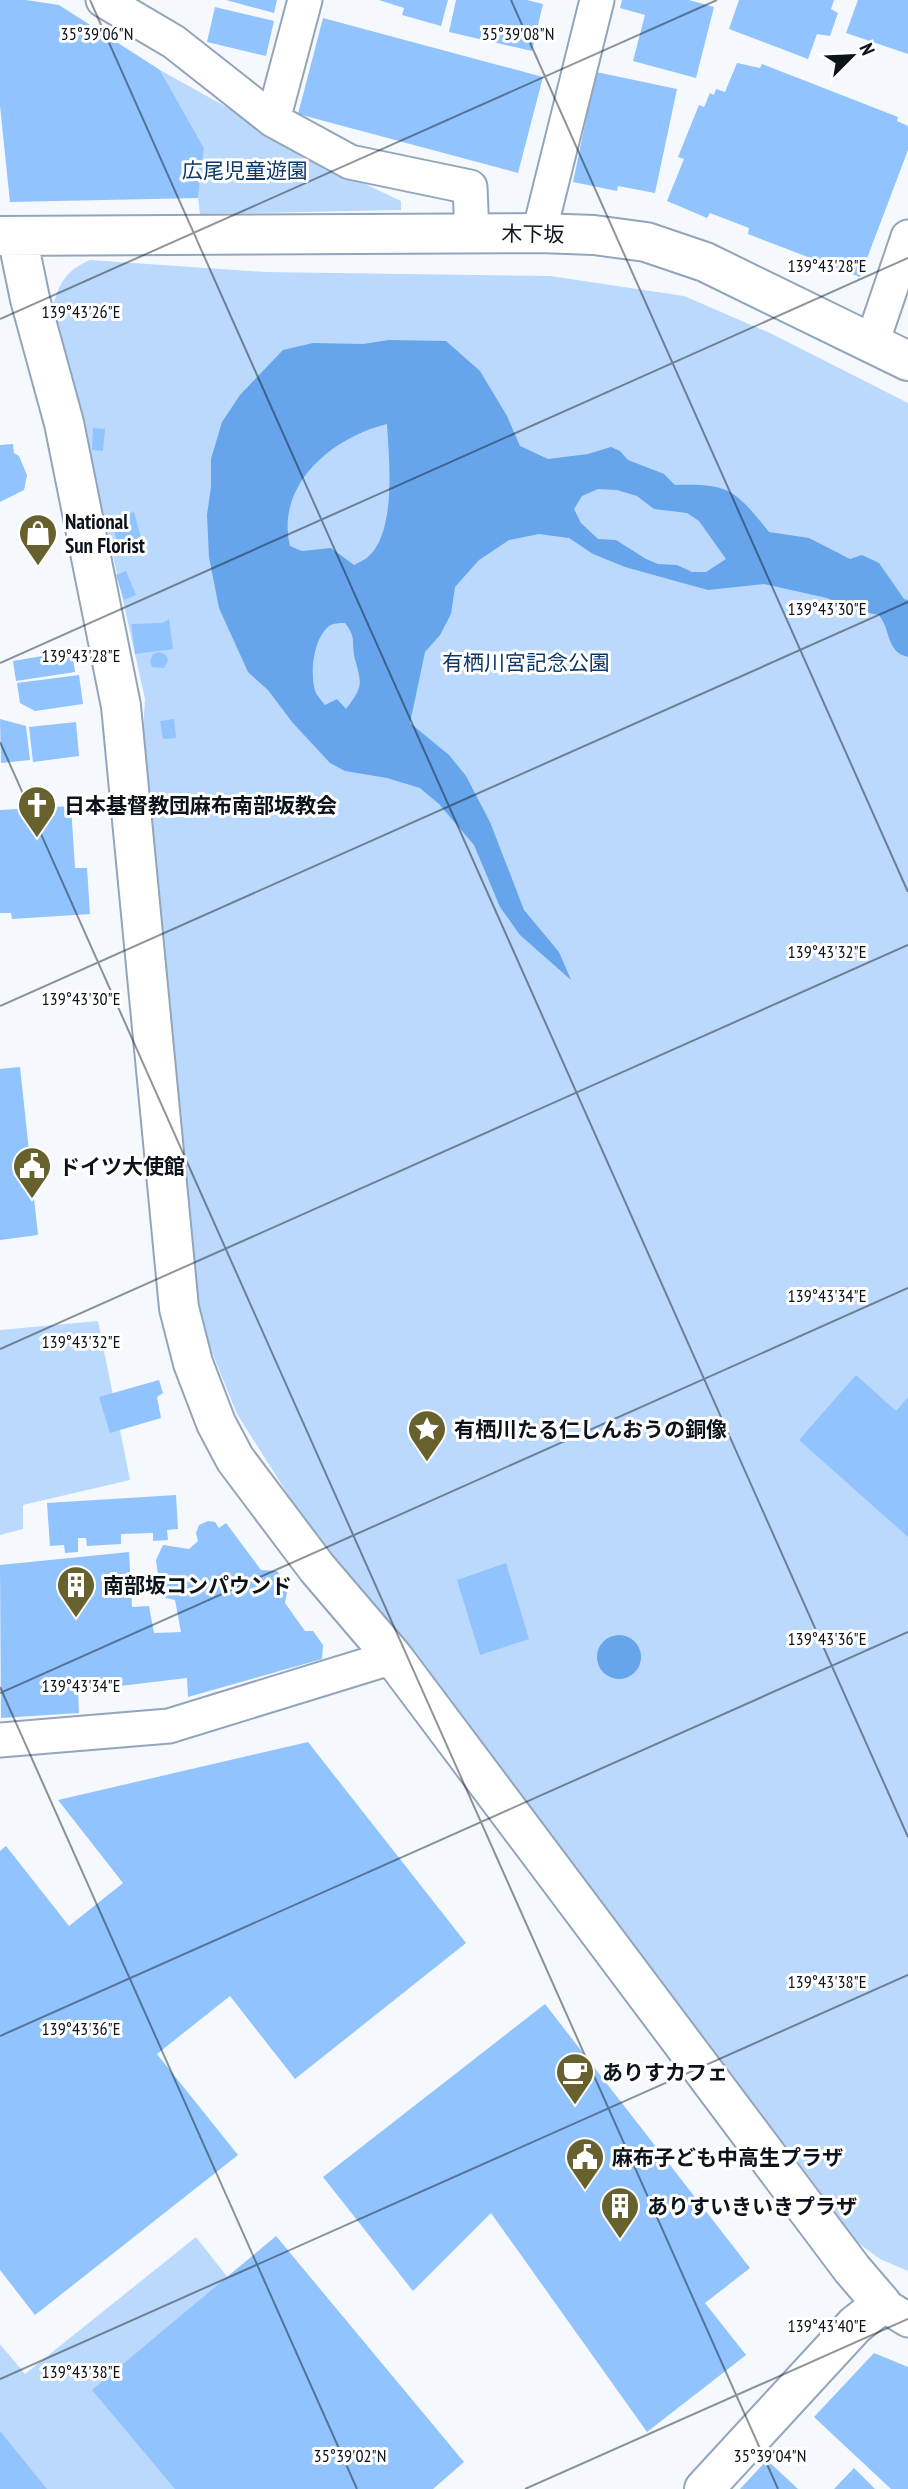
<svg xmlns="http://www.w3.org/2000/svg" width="908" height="2489" viewBox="0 0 908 2489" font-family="'PT Sans Narrow','Noto Sans JP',sans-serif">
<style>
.green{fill:#bbd9fd}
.water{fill:#66a4ec;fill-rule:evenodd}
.building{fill:#91c3fe}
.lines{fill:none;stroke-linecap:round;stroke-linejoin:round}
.minor-casing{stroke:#93a5bb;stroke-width:37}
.tertiary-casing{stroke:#93a5bb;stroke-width:42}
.minor{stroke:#fff;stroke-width:33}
.tertiary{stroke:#fff;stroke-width:38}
.ticks{fill:none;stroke:#0c131b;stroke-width:2;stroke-opacity:0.45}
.labels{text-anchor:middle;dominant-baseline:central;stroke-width:6;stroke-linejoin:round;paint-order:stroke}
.park-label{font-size:21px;fill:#0c3967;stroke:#fff}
.street-label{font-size:21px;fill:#0c131b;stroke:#fff}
.poi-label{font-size:21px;font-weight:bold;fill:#0c131b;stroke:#fff;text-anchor:start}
.ticks-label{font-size:18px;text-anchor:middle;fill:#0c131b;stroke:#fff;stroke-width:6;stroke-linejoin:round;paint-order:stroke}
</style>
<rect width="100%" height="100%" fill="#f5f9fe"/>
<path class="green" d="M160,70L239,114L308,157L401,201V210L200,214L198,198L204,148Z
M90,260L265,272L550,276L684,296L770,333L908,403V2271L880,2259L858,2243L795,2158L624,1938L490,1753L299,1512L237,1414L194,1308L141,766L145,699L104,516L51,314C58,287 62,272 90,260Z
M98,1321L130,1480L23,1505V1529L0,1535V1330Z
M196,2237L394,2489H0V2344L25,2374Z"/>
<path class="water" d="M389,340L446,341L480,371L507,416L520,446L548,459L588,454L611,447L620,451L628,460L664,474L675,485C730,483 735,490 769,532L809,538L850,559L862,555L879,563L904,599L908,600V657C886,652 891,630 879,615L854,610L827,598L764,584L708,590L625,567L593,554L569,538L539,534L509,540L479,560L455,587L451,614L440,635L425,652L410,723L449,755L466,776L490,822L524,910L559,952L571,980L520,935L500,907L474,845L439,804L420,788L387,778L345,771L330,763L292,722L268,690L248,672L219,608L209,557L207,515L211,487V459L222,422L240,395L283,350L313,343L363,344ZM387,424C389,459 397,531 368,557C365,560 359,562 354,565L331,548L302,551L290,546C275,484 333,437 387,424ZM598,489L617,490L637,496L654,509L687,513L699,521L726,559L706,572H692L677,565L658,564L646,559L616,540L598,539L581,523L574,509L582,496ZM345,623C357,638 351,642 355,659C362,686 363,686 346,709L337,699L325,705C321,700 317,696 315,691C310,673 313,639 329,626C334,623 339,623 345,623Z
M597 1657a22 22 0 1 1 44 0a22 22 0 1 1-44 0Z"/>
<path class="building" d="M0,0H26L59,5L160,70L204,148L198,198L10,202L0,106Z
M226,0H277L274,13Z
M379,0H448L441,26L402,15L404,8Z
M456,0H527L543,4L532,51L449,32Z
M622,0H689L714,7L696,78L633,61L645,15L620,8Z
M739,0H834L831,9L838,13L830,36L817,34L808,59L729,29Z
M858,0H908V54L846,33Z
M215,7L274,21L266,56L207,42Z
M323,18L543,77L518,173L298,114Z
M737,63L760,68L762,64L898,117L897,121L908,126V150L860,277L748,234L749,228L710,213L707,218L667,201L684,159L678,157L699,105L704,107L710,93L714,95L716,89L725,92Z
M596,72L677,89L655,193L618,186L617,191L573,182Z
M93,428L105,429L103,451L92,450Z
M13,444L14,453L19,456L27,475L24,490L0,502V445Z
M134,512L144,549L123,555L119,553L112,518Z
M126,571L136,595L124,600L116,575Z
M169,619L173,649L135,654L131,624L162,623Z
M72,651L75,672L16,681L13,661Z
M159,652L166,655L168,660L164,668L152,667L150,661L153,654Z
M79,675L83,704L35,711L20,703L17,683Z
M0,719L26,726L30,760L1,763Z
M174,719L176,738L163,739L160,721Z
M76,722L79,756L33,762L29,727Z
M71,806L75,868H87L90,914L12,919L11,913H0V810Z
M20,1067L38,1235L0,1240V1069Z
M856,1375L896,1411L908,1397V1537L799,1440Z
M159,1380L163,1393L157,1397L161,1418L110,1433L99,1397Z
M176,1495L178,1529L167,1530L168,1540L153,1541V1533L121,1534V1544L87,1546L86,1538H78V1552L65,1553L64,1545L50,1546L47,1503Z
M208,1521L215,1522L219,1528L226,1523L261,1570L277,1571L288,1587L285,1603L305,1631H313L323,1645L322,1659L188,1697L187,1678L78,1691L79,1713L1,1718L0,1565L129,1552L132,1607L149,1606L154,1633L181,1632L175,1600L161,1597L156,1560L163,1545L189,1549L198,1541L196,1533L199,1525Z
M506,1563L529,1639L480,1655L457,1580Z
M308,1742L466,1943L295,2079L230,1996L157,2054L238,2155L35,2315L0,2270V1851L6,1846L69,1926L123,1883L58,1800Z
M545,2004L750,2268L705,2303L746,2355L647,2432L491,2213L413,2291L323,2177Z
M276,2236L464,2462L433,2489H175L92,2390Z
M874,2353L908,2367V2489H891L814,2417Z
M0,2431L47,2489H0Z
M767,2460L798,2489H740Z
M854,2468L875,2489H834Z"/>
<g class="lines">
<defs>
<path id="minor" d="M103,0L174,42L273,120L350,162L470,187L472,234
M273,120L305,0
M539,233L597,0
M872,343L908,237
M0,1740L169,1726L393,1657
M882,2304L908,2320"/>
<path id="tertiary" d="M0,236L539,233L594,235L646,242L705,262L908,361
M17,236L30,299L64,423L121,706L179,1308L193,1363L216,1423L235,1459L317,1568L393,1657L852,2269L882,2304L855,2325L704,2489"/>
</defs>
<use href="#minor" class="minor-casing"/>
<use href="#tertiary" class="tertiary-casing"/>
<use href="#minor" class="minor"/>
<use href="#tertiary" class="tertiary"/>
</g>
<path class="ticks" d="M90,0L908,1837M511,0L908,892M0,319L717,0M0,663L908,258M0,742L778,2489M0,1006L908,602M0,1349L908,945M0,1687L357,2489M0,1693L908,1288M0,2036L908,1632M0,2379L908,1975M525,2489L908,2319"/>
<defs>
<symbol id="shop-pin" viewBox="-11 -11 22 30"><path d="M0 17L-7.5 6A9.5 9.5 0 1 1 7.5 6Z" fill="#67612e" stroke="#fff"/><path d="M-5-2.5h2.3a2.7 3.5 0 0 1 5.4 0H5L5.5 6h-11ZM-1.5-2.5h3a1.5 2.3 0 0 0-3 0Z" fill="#fff"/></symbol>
<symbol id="church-pin" viewBox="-11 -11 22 30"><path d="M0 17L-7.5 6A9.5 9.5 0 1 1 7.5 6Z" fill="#67612e" stroke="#fff"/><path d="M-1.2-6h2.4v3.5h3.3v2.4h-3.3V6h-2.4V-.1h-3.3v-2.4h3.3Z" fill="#fff"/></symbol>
<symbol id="civic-pin" viewBox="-11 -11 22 30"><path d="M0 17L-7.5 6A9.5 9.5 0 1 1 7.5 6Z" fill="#67612e" stroke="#fff"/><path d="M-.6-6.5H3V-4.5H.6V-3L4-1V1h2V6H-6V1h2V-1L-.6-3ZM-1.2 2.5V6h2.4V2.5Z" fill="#fff"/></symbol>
<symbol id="sight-pin" viewBox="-11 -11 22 30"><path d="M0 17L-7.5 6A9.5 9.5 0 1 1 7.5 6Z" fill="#67612e" stroke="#fff"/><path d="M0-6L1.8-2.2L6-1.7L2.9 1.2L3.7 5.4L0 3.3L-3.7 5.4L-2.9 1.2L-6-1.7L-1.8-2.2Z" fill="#fff"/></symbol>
<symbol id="building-pin" viewBox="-11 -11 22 30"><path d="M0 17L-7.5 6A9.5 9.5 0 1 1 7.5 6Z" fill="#67612e" stroke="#fff"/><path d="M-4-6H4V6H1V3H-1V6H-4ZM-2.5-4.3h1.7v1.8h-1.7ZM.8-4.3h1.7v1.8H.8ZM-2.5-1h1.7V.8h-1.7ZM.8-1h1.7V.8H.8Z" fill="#fff"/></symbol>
<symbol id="cafe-pin" viewBox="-11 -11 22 30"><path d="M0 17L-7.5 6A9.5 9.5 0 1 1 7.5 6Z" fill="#67612e" stroke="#fff"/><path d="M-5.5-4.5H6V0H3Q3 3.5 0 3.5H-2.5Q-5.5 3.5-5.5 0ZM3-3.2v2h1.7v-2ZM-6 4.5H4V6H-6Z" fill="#fff"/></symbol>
</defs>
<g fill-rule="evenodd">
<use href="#shop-pin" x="16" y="511" width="44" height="60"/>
<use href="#church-pin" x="15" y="783" width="44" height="60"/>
<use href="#civic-pin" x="10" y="1144" width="44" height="60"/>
<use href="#sight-pin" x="405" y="1407" width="44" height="60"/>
<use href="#building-pin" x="54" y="1563" width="44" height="60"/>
<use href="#cafe-pin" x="553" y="2050" width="44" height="60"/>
<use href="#civic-pin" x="563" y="2135" width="44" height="60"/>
<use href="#building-pin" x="598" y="2184" width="44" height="60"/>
</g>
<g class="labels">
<g class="park-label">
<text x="245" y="170">広尾児童遊園</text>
<text x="526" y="662">有栖川宮記念公園</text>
</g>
<g class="street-label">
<text transform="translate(533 234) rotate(1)">木下坂</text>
</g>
<g class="poi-label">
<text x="65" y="521">National<tspan x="65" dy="24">Sun Florist</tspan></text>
<text x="64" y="805">日本基督教団麻布南部坂教会</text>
<text x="59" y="1166">ドイツ大使館</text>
<text x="454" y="1429">有栖川たる仁しんおうの銅像</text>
<text x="103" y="1585">南部坂コンパウンド</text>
<text x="602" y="2072">ありすカフェ</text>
<text x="612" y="2157">麻布子ども中高生プラザ</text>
<text x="647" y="2206">ありすいきいきプラザ</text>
</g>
</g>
<g class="ticks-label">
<text x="97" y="40">35°39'06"N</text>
<text x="518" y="40">35°39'08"N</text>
<text x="827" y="272">139°43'28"E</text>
<text x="81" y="318">139°43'26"E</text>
<text x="827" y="615">139°43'30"E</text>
<text x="81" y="662">139°43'28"E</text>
<text x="827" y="958">139°43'32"E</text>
<text x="81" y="1005">139°43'30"E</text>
<text x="827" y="1302">139°43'34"E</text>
<text x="81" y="1348">139°43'32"E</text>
<text x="827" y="1645">139°43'36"E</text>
<text x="81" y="1692">139°43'34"E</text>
<text x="827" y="1988">139°43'38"E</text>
<text x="81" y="2035">139°43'36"E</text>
<text x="827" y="2332">139°43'40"E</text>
<text x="81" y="2378">139°43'38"E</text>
<text x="350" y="2462">35°39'02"N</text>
<text x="770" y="2462">35°39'04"N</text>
</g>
<g transform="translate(852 56) rotate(66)" stroke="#ffffff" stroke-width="5" paint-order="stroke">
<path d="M0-5L12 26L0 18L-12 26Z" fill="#0c131b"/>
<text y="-10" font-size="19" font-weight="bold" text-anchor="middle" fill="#0c131b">N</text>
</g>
</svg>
